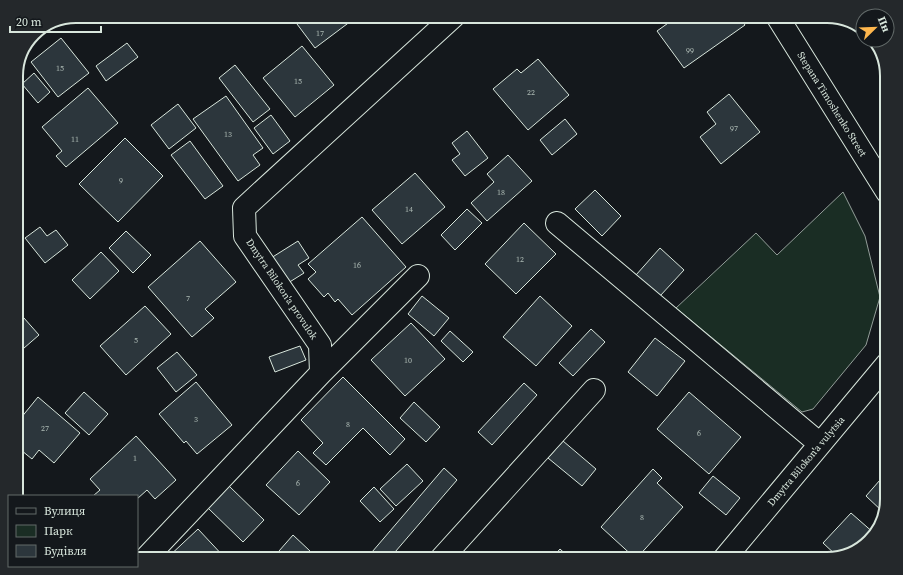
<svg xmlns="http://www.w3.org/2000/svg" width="903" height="575" viewBox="0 0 903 575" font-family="'Source Serif 4',serif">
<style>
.green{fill:#1a2d24;stroke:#939e99}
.building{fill:#2c363c;stroke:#d8e6dc}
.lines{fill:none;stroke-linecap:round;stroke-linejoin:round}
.minor-casing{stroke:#d8e6dc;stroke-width:24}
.minor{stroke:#14181c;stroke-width:22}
.labels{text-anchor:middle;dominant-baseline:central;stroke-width:3;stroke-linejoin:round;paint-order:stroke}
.number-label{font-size:8px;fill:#adbab4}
.street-label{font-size:10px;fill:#d8e6dc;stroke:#14181c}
.rim{fill:none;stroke:#d8e6dc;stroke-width:2}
</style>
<rect width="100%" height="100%" fill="#14181c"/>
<path class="green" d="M843,192L865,236L880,297L866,345L813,409L802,412L676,308L756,233L777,255Z"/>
<path class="building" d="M291,16H353L355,18L315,48Z
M678,16H739L745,25L684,68L657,31Z
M61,38L89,73L58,97L31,62Z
M127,43L138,57L106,81L96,66Z
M302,46L334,85L295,117L263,78Z
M538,59L569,95L528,130L493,89L517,69L521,73Z
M235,65L270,109L253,122L219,78Z
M34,73L50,92L38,103L22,84Z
M88,88L118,123L66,167L56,156L62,151L42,127Z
M729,94L760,132L721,164L700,137L716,124L707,112Z
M226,96L263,148L253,155L260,165L238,181L193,119Z
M16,98L23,102L16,111Z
M178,104L196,128L169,149L151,125Z
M271,115L290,141L273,154L254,128Z
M565,119L577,134L552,155L540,140Z
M467,131L488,158L465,176L452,160L460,154L452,143Z
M125,138L163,176L118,222L79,184Z
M190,141L223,186L205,199L171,155Z
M508,155L532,181L487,221L471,203L494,182L487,174Z
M415,173L445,207L402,244L372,210Z
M595,190L621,216L602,236L575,209Z
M467,209L482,223L455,250L441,235Z
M362,217L406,267L352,315L338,299L335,302L328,293L324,297L308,279L316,272L308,264Z
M524,223L556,254L516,294L485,264Z
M40,227L47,236L56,230L68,245L45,263L25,238Z
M126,231L151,255L133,273L109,248Z
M200,241L236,282L205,309L214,318L192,337L148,287Z
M298,241L309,258L298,265L304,273L288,283L271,258Z
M660,248L684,270L660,296L636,275Z
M101,252L119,271L90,299L72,280Z
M422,296L449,318L434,336L408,314Z
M540,296L572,326L536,366L503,337Z
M145,306L171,334L126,375L100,346Z
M16,309L39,335L16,355Z
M411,323L445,359L405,396L371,360Z
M591,329L605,342L573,376L559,363Z
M450,331L473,352L463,362L441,341Z
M655,338L685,361L657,396L628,372Z
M300,346L306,360L275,372L269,357Z
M177,352L197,375L176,392L157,368Z
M343,377L405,439L390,455L363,428L326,465L313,453L323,443L301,420Z
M196,382L232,425L197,454L186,441L184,443L159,414Z
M524,383L537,395L492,445L478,432Z
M84,392L108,414L89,435L65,413Z
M689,392L741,437L709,474L657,429Z
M38,397L80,433L54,463L39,450L32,459L16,446V424Z
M414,402L440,427L426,442L400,418Z
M136,436L176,480L155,499L147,490L137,499V496H93L100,490L90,479Z
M563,441L596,469L582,486L548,458Z
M298,451L330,482L299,515L266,485Z
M407,464L423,481L396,506L380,489Z
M444,468L457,480L389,559H366Z
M653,469L662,478L657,483L683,507L636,559L601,527Z
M887,472V499L883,512L866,496Z
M713,476L740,498L726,515L699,493Z
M229,486L264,520L243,542L208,508Z
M374,487L394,509L380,522L360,501Z
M851,513L875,534L857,551L837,556L823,543Z
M198,529L226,559H166Z
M293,535L310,551L308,554L313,559H272Z
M560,549L571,559H551Z"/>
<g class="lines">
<defs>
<path id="minor" d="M777,16L887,192
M557,223L820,444
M321,373L418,276
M145,559L321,373L320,345L245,236L244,208L454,16
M441,559L594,390
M724,559L887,364"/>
</defs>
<use href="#minor" class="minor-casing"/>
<use href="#minor" class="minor"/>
</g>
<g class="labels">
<g class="number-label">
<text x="320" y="33">17</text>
<text x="690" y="50">99</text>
<text x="60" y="68">15</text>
<text x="298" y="81">15</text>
<text x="531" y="92">22</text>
<text x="734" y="128">97</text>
<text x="228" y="134">13</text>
<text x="75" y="139">11</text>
<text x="121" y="180">9</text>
<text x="501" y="192">18</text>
<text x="409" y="209">14</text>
<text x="520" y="259">12</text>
<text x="357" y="265">16</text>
<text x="188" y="298">7</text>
<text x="136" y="340">5</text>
<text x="408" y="360">10</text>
<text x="196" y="419">3</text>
<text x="348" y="424">8</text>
<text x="45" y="428">27</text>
<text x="699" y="433">6</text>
<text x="135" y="458">1</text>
<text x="298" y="483">6</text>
<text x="642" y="517">8</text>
</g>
<g class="street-label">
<text transform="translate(832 104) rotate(58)">Stepana Timoshenko Street</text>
<text transform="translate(282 289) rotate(56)">Dmytra Bilokon'a provulok</text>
<text transform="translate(806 461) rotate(-50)">Dmytra Bilokon'a vulytsia</text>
</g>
</g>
<path d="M0 0H903V575H0ZM76 23H827A53 53 0 0 1 880 76V499A53 53 0 0 1 827 552H76A53 53 0 0 1 23 499V76A53 53 0 0 1 76 23Z" fill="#24282b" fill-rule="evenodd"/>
<path class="rim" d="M76 23H827A53 53 0 0 1 880 76V499A53 53 0 0 1 827 552H76A53 53 0 0 1 23 499V76A53 53 0 0 1 76 23Z"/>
<rect x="8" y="495" width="130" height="72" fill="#14181c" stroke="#626a69"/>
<rect x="16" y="508" width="20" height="6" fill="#14181c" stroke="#626a69"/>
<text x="44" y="515" font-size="12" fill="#d8e6dc">Вулиця</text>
<rect x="16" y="525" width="20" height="12" fill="#1a2d24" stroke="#626a69"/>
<text x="44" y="535" font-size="12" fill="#d8e6dc">Парк</text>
<rect x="16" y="545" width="20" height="12" fill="#2c363c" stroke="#626a69"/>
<text x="44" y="555" font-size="12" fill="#d8e6dc">Будівля</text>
<g transform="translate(875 28) rotate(67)"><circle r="19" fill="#14181c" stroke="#626a69"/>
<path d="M0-3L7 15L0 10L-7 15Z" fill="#ffb74d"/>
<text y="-6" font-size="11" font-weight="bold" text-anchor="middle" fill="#d8e6dc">Пн</text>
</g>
<path d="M10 26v6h91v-6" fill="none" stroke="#d8e6dc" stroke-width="2"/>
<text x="16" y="26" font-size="12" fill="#d8e6dc" stroke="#14181c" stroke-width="3" paint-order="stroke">20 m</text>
</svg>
